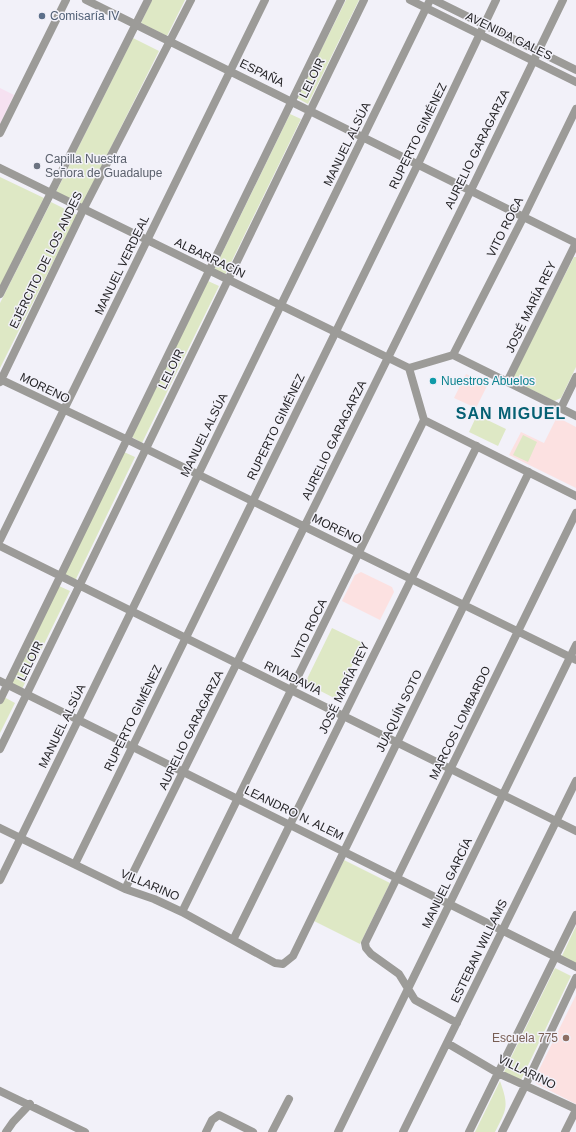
<svg xmlns="http://www.w3.org/2000/svg" width="576" height="1132" viewBox="0 0 576 1132" font-family="Arial,sans-serif">
<style>
.education{fill:#fce1e1}
.medical{fill:#f6e1f1}
.green{fill:#dee8c5}
.lines{fill:none;stroke-linecap:round;stroke-linejoin:round}
.minor{stroke:#9c9b98;stroke-width:8}
.service-dot{fill:#5c6f8a;stroke:#f2f1f9;stroke-width:1.5}
.worship-dot{fill:#6b7280;stroke:#f2f1f9;stroke-width:1.5}
.culture-dot{fill:#0f9aa8;stroke:#f2f1f9;stroke-width:1.5}
.education-dot{fill:#8d6e63;stroke:#f2f1f9;stroke-width:1.5}
.labels{text-anchor:middle;dominant-baseline:central;stroke-width:3;stroke-linejoin:round;paint-order:stroke}
.service-label{font-size:12px;fill:#4e5e75;stroke:#f2f1f9;text-anchor:start}
.street-label{font-size:12px;fill:#252427;stroke:#f2f1f9}
.worship-label{font-size:12px;fill:#5b616d;stroke:#f2f1f9;text-anchor:start}
.culture-label{font-size:12px;fill:#0d838f;stroke:#f2f1f9;text-anchor:start}
.education-label{font-size:12px;fill:#785e54;stroke:#f2f1f9;text-anchor:end}
.district-label{font-size:16px;font-weight:bold;letter-spacing:1px;fill:#056073;stroke:#f2f1f9}
</style>
<rect width="100%" height="100%" fill="#f2f1f9"/>
<path class="education" d="M466,374L488,384L476,408L454,398Z
M557,417L576,427V488L509,455L521,432L544,443Z
M361,572L392,587L394,592L380,620L342,601L355,575Z
M576,995V1104L537,1084L534,1080Z"/>
<path class="medical" d="M0,88L14,95L0,124Z"/>
<path class="green" d="M152,0H185L167,36L141,23Z
M346,0H359L308,104L297,98Z
M133,38L159,51L82,205L56,192Z
M290,114L301,119L225,275L214,270Z
M0,177L44,198L0,287Z
M51,202L77,215L0,368V303Z
M574,257H576V367L561,398L554,401L518,383L514,379V374Z
M208,281L219,286L142,443L132,437Z
M477,415L506,429L498,446L469,432Z
M523,435L537,442L528,462L513,455Z
M124,452L135,457L75,581L64,575Z
M59,586L70,591L22,689L11,684Z
M332,628L363,643L336,699L305,683Z
M4,697L15,703L0,733V705Z
M344,860L390,883L360,944L314,921Z
M576,926V968L560,960Z
M555,968L571,976L521,1080L504,1072Z
M500,1081C509,1106 507,1109 495,1132H475Z"/>
<g class="lines">
<path class="minor" d="M86,0L576,243
M410,0L576,82
M434,0L576,70
M0,133L66,0
M0,168L409,368
M0,294L148,0
M453,355L524,216L576,109
M409,368L424,420L576,496
M409,368L453,355L576,416
M0,379L128,440L576,660
M0,382L83,210L191,0
M507,382L576,243
M561,408L576,377
M0,540L265,0
M0,546L576,831
M0,681L576,967
M0,700L341,0
M0,749L364,0
M0,828L125,889L154,899L182,912L275,963L283,964L293,956L529,472
M75,864L418,164L496,0
M0,880L430,0
M125,889L471,190L563,0
M182,912L424,420
M233,940L477,446
M457,1023L415,1000L399,974L371,954L366,948L365,943L576,513
M447,1043L498,1073L576,1109
M0,1091L85,1132
M6,1132L13,1122L30,1104
M206,1132L212,1120L219,1115L253,1132
M272,1132L289,1099
M338,1132L576,645
M403,1132L576,781
M469,1132L576,915
M502,1132L526,1084L576,978
M565,1132L576,1110"/>
</g>
<circle class="service-dot" cx="42" cy="16" r="4"/>
<circle class="worship-dot" cx="37" cy="166" r="4"/>
<circle class="culture-dot" cx="433" cy="381" r="4"/>
<circle class="education-dot" cx="566" cy="1038" r="4"/>
<g class="labels">
<g class="service-label">
<text x="50" y="16">Comisaría IV</text>
</g>
<g class="street-label">
<text transform="translate(509 36) rotate(26)">AVENIDA GALES</text>
<text transform="translate(262 73) rotate(26)">ESPAÑA</text>
<text transform="translate(312 78) rotate(-64)">LELOIR</text>
<text transform="translate(418 136) rotate(-64)">RUPERTO GIMÉNEZ</text>
<text transform="translate(347 144) rotate(-64)">MANUEL ALSÚA</text>
<text transform="translate(477 149) rotate(-64)">AURELIO GARAGARZA</text>
<text transform="translate(505 227) rotate(-63)">VITO ROCA</text>
<text transform="translate(210 258) rotate(26)">ALBARRACÍN</text>
<text transform="translate(46 260) rotate(-64)">EJÉRCITO DE LOS ANDES</text>
<text transform="translate(122 265) rotate(-64)">MANUEL VERDEAL</text>
<text transform="translate(531 307) rotate(-64)">JOSÉ MARÍA REY</text>
<text transform="translate(171 369) rotate(-64)">LELOIR</text>
<text transform="translate(45 388) rotate(26)">MORENO</text>
<text transform="translate(276 427) rotate(-64)">RUPERTO GIMÉNEZ</text>
<text transform="translate(204 435) rotate(-64)">MANUEL ALSÚA</text>
<text transform="translate(334 440) rotate(-64)">AURELIO GARAGARZA</text>
<text transform="translate(337 529) rotate(26)">MORENO</text>
<text transform="translate(309 629) rotate(-64)">VITO ROCA</text>
<text transform="translate(30 661) rotate(-64)">LELOIR</text>
<text transform="translate(293 678) rotate(26)">RIVADAVIA</text>
<text transform="translate(344 688) rotate(-64)">JOSÉ MARÍA REY</text>
<text transform="translate(399 711) rotate(-64)">JUAQUÍN SOTO</text>
<text transform="translate(133 718) rotate(-64)">RUPERTO GIMÉNEZ</text>
<text transform="translate(460 723) rotate(-64)">MARCOS LOMBARDO</text>
<text transform="translate(62 726) rotate(-64)">MANUEL ALSÚA</text>
<text transform="translate(191 730) rotate(-64)">AURELIO GARAGARZA</text>
<text transform="translate(294 813) rotate(26)">LEANDRO N. ALEM</text>
<text transform="translate(447 883) rotate(-64)">MANUEL GARCÍA</text>
<text transform="translate(150 885) rotate(23)">VILLARINO</text>
<text transform="translate(479 951) rotate(-64)">ESTEBAN WILLAMS</text>
<text transform="translate(527 1072) rotate(26)">VILLARINO</text>
</g>
<g class="worship-label">
<text x="45" y="159">Capilla Nuestra<tspan x="45" dy="14">Señora de Guadalupe</tspan></text>
</g>
<g class="culture-label">
<text x="441" y="381">Nuestros Abuelos</text>
</g>
<g class="education-label">
<text x="558" y="1038">Escuela 775</text>
</g>
<g class="district-label">
<text x="511" y="413">SAN MIGUEL</text>
</g>
</g>
</svg>
